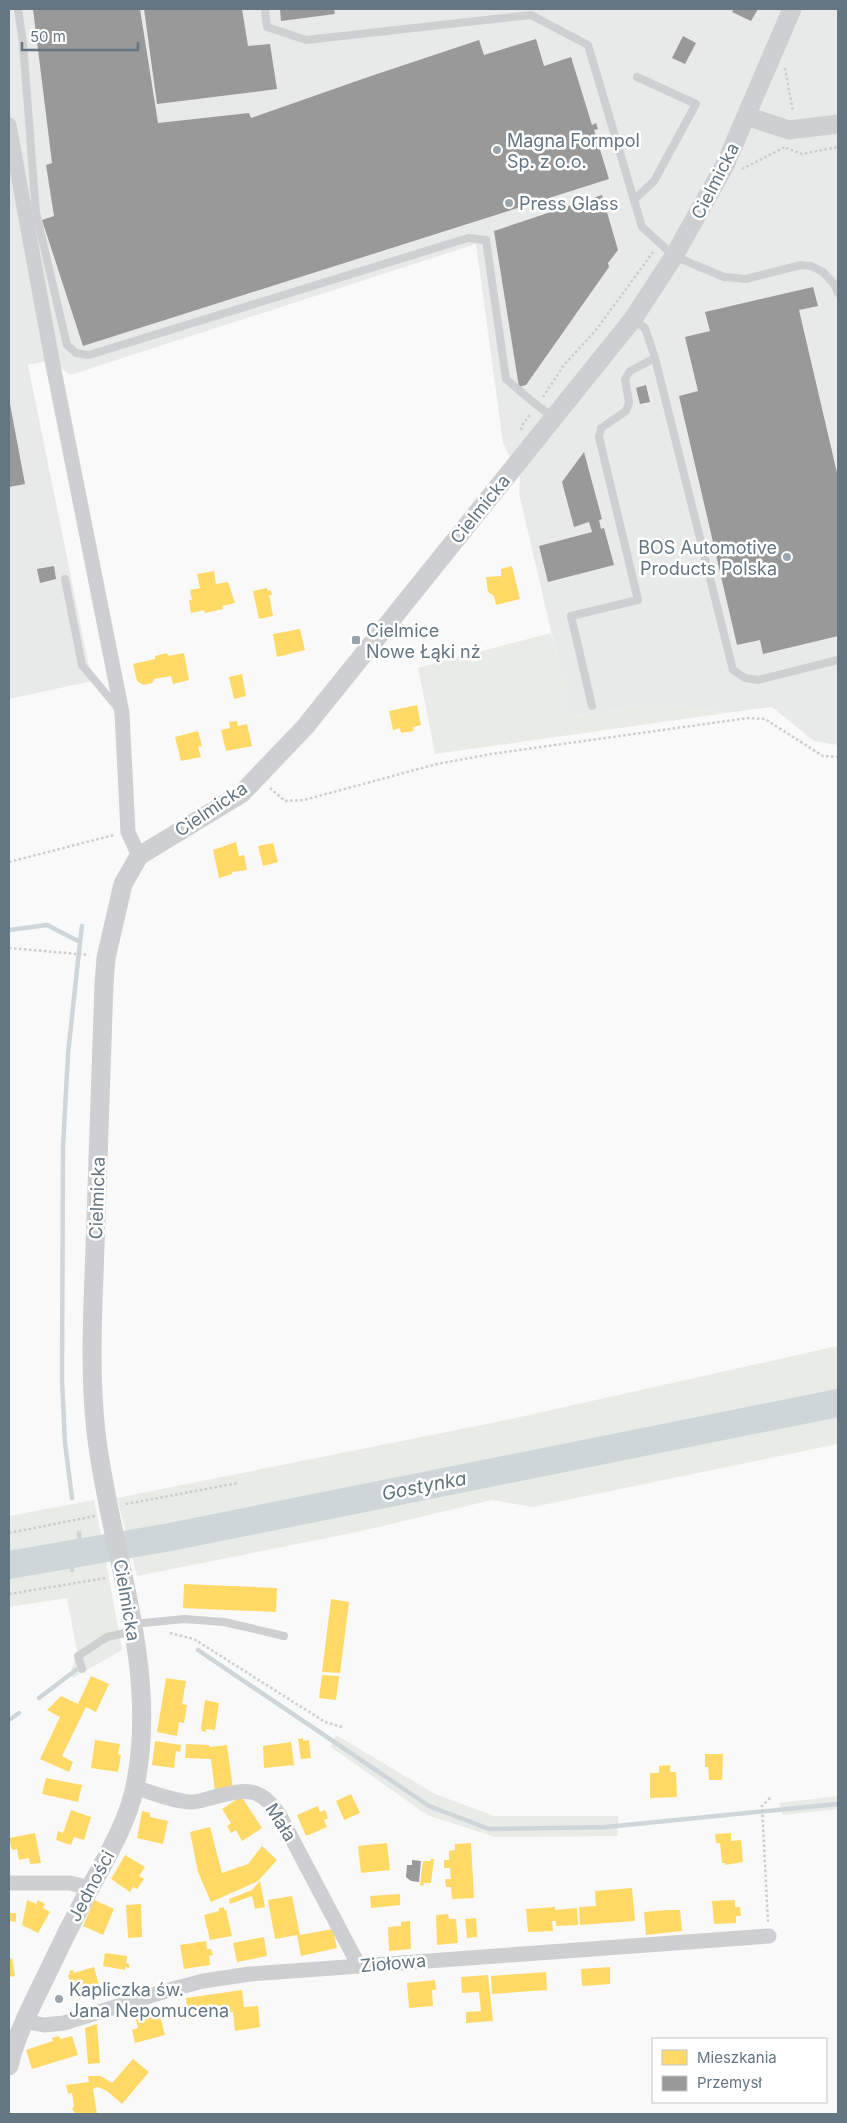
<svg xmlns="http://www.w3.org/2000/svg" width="847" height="2123" viewBox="0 0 847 2123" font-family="Inter,sans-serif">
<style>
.built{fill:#e8e9e9}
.green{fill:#e8ebe6}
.water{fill:#ced6d9}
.homes{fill:#ffd966}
.industry{fill:#999}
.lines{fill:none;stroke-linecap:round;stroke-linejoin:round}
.stream{stroke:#ced6d9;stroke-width:4.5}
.river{stroke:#ced6d9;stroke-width:28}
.path{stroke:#cbcccd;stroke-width:2.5;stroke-dasharray:2.5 2.5;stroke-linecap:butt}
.service{stroke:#cecfd0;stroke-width:8}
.minor{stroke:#cecfd0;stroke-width:15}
.tertiary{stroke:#cecfd0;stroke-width:19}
.poi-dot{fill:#99a4ac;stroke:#fff;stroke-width:2}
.labels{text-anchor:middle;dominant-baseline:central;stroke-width:5;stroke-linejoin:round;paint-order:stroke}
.poi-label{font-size:18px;fill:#657683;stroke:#fff;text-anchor:start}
.street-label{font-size:18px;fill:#657683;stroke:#fff}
.water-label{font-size:19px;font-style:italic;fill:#60757c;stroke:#fff}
</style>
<rect width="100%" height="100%" fill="#f9f9f9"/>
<path class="built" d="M9,9H838V745L814,741L772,707L726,713L655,704L571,717L519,493L520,478L503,443L476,244L70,375L52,360L28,365L92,681L9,699Z"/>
<path class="green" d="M551,633L572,717L655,704L726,713L435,754L418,668Z
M838,1346V1444L533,1507L492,1500L357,1532L137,1576L117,1498L511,1419Z
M94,1500L103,1544L9,1560V1516Z
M105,1556L122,1650L73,1678L71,1671L77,1652L67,1598L9,1607V1572Z
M336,1735L435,1794L494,1816H618V1836L495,1837L427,1815L331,1747Z
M838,1796V1809L783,1815L779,1803Z"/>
<path class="water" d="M103,1544L105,1556L9,1572V1560Z"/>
<path class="homes" d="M512,566L520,599L496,605L494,596L488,592L486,577L501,576V569Z
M214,571L216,584L228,582L235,603L222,606L223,609L205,613L204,610L191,613L189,600H192L190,590L200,588L197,574Z
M267,588L268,591L271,590L272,595H269L273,616L259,619L253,591Z
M300,629L305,650L277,657L273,634Z
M167,653L168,656L184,653L189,680L173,684L171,676L154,679L152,683L143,685L137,681L133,664L155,659V656Z
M242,674L246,696L234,699L229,677Z
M417,705L421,725L413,727L414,731L401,733L400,728L393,730L389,711Z
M237,721L238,726L247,724L252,746L226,751L221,730L230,728L229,722Z
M198,731L202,746L198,747L201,757L181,761L175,737Z
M236,842L239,856L244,855L247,870L232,872V874L219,878L213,850Z
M273,843L278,862L263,866L258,846Z
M184,1584L277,1588L276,1612L183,1608Z
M331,1599L349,1602L340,1673L322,1672Z
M322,1675L339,1676L336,1700L319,1698Z
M91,1676L109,1684L96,1712L86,1707L62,1756L73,1762L69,1772L40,1759L60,1717L47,1710L61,1696L78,1704Z
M166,1678L186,1681L182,1704L187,1705L184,1723L179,1722L177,1736L157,1732Z
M205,1700L219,1703L215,1730L206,1729V1732L202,1731L201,1728Z
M303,1738V1741L309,1740L311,1758L301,1759L298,1739Z
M95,1740L120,1744L118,1754L121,1755L118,1772L91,1768Z
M155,1741L181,1745L180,1752L176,1751L174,1768L152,1765Z
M291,1742L294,1765L264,1768L263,1746Z
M186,1744L209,1745L210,1747L227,1745L233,1789L215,1792L211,1759L185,1758Z
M705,1754H723L722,1780H709L708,1767H705Z
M670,1765V1772H676L677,1797L650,1798V1773H659V1766Z
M46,1778L82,1785L78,1802L42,1794Z
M351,1794L360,1813L344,1820L336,1801Z
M239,1798L243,1799L262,1828L242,1841L236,1830L231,1833L227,1826L231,1823L222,1809Z
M318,1806L320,1812L325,1810L328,1818L324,1820L327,1827L306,1836L297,1815Z
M71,1810L91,1817L84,1840L74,1837L71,1845L56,1840L58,1831L63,1833Z
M142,1811L150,1813V1817L168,1821L163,1844L137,1838Z
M210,1827L222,1873L248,1864L262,1846L277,1860L258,1881L211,1902L198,1872L190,1832Z
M35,1833L41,1863L30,1864L29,1858L19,1860L17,1849L12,1850L9,1838Z
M731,1833V1841L741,1840L743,1862L725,1865V1863H722L720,1843H716L715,1834Z
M387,1843L390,1870L361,1873L358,1846Z
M471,1843L474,1898L452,1899L451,1887H446L445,1879H451L450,1868H444V1860H449V1851L455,1850V1844Z
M125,1855L145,1867L139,1876L144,1879L137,1889L133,1887L130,1892L111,1879Z
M431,1859H434L431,1883H424L423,1886L420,1885L423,1861H430Z
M260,1881L265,1907L255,1909L252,1896L230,1904L229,1899L252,1890Z
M632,1888L635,1921L580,1925L579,1907L596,1906L595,1891Z
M400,1894V1905L371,1908L370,1896Z
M292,1896L300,1935L333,1929L337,1948L301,1956L297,1935L275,1939L268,1900Z
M27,1900L36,1904L38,1900L45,1904L43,1908L50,1912L38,1933L22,1925Z
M94,1900L114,1909L103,1935L83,1926Z
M735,1900V1907H740L741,1916H736V1923L714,1924L712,1901Z
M141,1904L142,1937L128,1938L126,1905Z
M224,1907V1910H226L232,1936L210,1940L204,1915L219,1911V1908Z
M555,1907V1910L577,1908L578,1925L556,1926V1921H552L553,1931L528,1932L526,1909Z
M668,1910H680L682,1931L646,1935L644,1912Z
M9,1913H16V1922L9,1921Z
M448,1914L449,1919H456L458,1943L437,1945L436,1915Z
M476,1918L477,1937L467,1938L465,1919Z
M410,1921L411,1949L389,1951L388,1927L401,1926V1922Z
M264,1937L267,1956L237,1962L233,1943Z
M206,1941L207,1949H211L213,1955L209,1956L210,1965L184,1969L180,1945Z
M105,1953L127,1956L126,1963L129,1964V1968L125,1967V1970L103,1966Z
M12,1958L15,1976L9,1977V1959Z
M94,1967L100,1989L75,1997L68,1975L70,1974L69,1971L73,1970L74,1973Z
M610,1967V1984L582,1986L581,1969Z
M546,1972L547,1990L492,1994L491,1976Z
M488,1975L493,2021L466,2023V2012L481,2011L479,1992L462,1993L461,1977Z
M435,1980L436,1990H432L433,2006L409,2008L407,1983Z
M242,1990L244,2007L258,2006L260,2027L235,2031L233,2012L188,2019L186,1998Z
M159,2012L165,2035L135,2043L132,2030L138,2028L136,2019Z
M97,2024L100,2063L88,2064L85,2028Z
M59,2036L60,2039L72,2036L78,2055L32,2069L26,2050L53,2041L52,2038Z
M133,2059L149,2072L122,2104L107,2091L98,2087L93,2089L97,2114H76L72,2109L74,2106L72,2093L68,2094L66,2085L89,2082L88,2076H101L112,2083Z"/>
<path class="industry" d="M33,9H140L158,123L249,113L251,118L371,76L479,40L484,55L536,39L544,66L571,57L592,125L596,123L598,129L594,130L609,179L83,346L42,220L54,216L46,165L52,163Z
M144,9H242L248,46L270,44L277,89L157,104Z
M280,9H334L335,14L281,21Z
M734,9H758L751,21L732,12Z
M683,36L696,43L685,64L672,58Z
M602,195L618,250L608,263L609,267L526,385L519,387L494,231Z
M813,287L818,306L799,310L838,477V636L763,654L760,640L737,645L679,396L698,391L685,337L710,331L705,312Z
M646,385L650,402L640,404L636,388Z
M10,404L25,484L9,487V405Z
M584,452L602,519L599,520L601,529L604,528L614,565L548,582L539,546L592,532L589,522L574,527L562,482Z
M54,566L56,579L40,583L37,569Z
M412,1860L421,1861L419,1882L411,1881L406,1877L407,1865H412Z"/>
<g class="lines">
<path class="stream" d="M9,930L47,925L80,942L68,1054L63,1147L62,1380L65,1443L72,1498
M80,942L82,926
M79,1533L81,1552
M72,1570V1557
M198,1650L429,1806L489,1829L606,1827L838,1804
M39,1698L76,1670
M9,1720L19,1713"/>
<path class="river" d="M9,1565L170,1537L838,1403"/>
<path class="path" d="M785,68L793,112
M786,148L802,154L838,147
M742,169L785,147
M543,397L564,365L596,330L653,252
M521,430L523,424L531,413
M270,788L285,801L304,800L437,764L491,754L748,718L765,719L823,756L838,757
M9,862L114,835
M9,948L89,955
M126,1504L238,1483
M9,1533L95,1516
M9,1594L106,1578
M170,1633L194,1639L325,1722L342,1727
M768,1922L762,1806L770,1798"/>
<path class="service" d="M18,9L23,43L36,213L67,345L76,353L89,355L468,238L486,240L506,379C522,392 536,407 554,417
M265,9L267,27L306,40L531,15L588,45L642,227L674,256L724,277L746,279L801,265L811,266L823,272L834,284L838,293
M634,200L654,181L696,104L637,77
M633,319L645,328L655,358L733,670L745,678L758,680L838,660
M65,579L82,665L117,707
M592,706L571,616L638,600L599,437L601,428L626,411L629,403L625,379L630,371L655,358
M133,1624L184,1619L224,1622L284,1636
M82,1669L78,1656L107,1637L134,1631"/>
<path class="minor" d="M9,125L52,360L122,713L128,832L139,856
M135,1787C153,1793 172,1801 191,1802C199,1802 206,1799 214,1797C246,1789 261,1786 280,1816L359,1966
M9,1883H70L90,1888
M24,2021L44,2025L64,2023L169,1990L203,1981L250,1974L769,1936"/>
<path class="tertiary" d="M746,116L789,130L838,124
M9,2066C16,2035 31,2007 45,1978C59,1948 74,1918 90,1888C107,1856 128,1822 135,1786C160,1668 109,1548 96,1432C89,1371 93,1308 95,1247C98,1159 101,1072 104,984L106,958L123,884L139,856L241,794L305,727L633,319L674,256L725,165L792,9"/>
</g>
<g class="poi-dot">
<circle cx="497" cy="150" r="5"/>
<circle cx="509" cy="203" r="5"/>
<circle cx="787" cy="557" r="5"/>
<rect x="351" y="635" width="10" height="10" rx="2.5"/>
<circle cx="59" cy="1999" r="5"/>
</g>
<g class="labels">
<g class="poi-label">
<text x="507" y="140">Magna Formpol<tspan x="507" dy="21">Sp. z o.o.</tspan></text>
<text x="519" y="203">Press Glass</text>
<text x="777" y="547" text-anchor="end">BOS Automotive<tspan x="777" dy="21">Products Polska</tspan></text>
<text x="366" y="630">Cielmice<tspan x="366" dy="21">Nowe Łąki nż</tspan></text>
<text x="69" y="1989">Kapliczka św.<tspan x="69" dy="21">Jana Nepomucena</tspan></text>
</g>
<g class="street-label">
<text transform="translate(715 181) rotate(-63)">Cielmicka</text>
<text transform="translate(480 509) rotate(-51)">Cielmicka</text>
<text transform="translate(211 809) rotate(-34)">Cielmicka</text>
<text transform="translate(97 1198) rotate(-88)">Cielmicka</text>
<text transform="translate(127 1600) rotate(80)">Cielmicka</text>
<text transform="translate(281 1822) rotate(58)">Mała</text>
<text transform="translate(91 1886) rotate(-62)">Jedności</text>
<text transform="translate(393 1963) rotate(-5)">Ziołowa</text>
</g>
<g class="water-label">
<text transform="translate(424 1486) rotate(-11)">Gostynka</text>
</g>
</g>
<rect width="847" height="2123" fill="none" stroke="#657683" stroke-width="20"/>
<rect x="652" y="2038" width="175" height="65" fill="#ffffff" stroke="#c1c8cd"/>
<rect x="662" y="2050" width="25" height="15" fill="#ffd966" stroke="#c1c8cd"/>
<text x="697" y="2063" font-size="15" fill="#657683">Mieszkania</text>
<rect x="662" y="2076" width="25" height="15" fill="#999999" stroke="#c1c8cd"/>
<text x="697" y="2088" font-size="15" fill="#657683">Przemysł</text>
<path d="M22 42v8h116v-8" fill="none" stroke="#657683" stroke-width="2.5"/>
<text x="30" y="42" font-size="15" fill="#657683" stroke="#ffffff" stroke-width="4" paint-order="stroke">50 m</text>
</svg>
